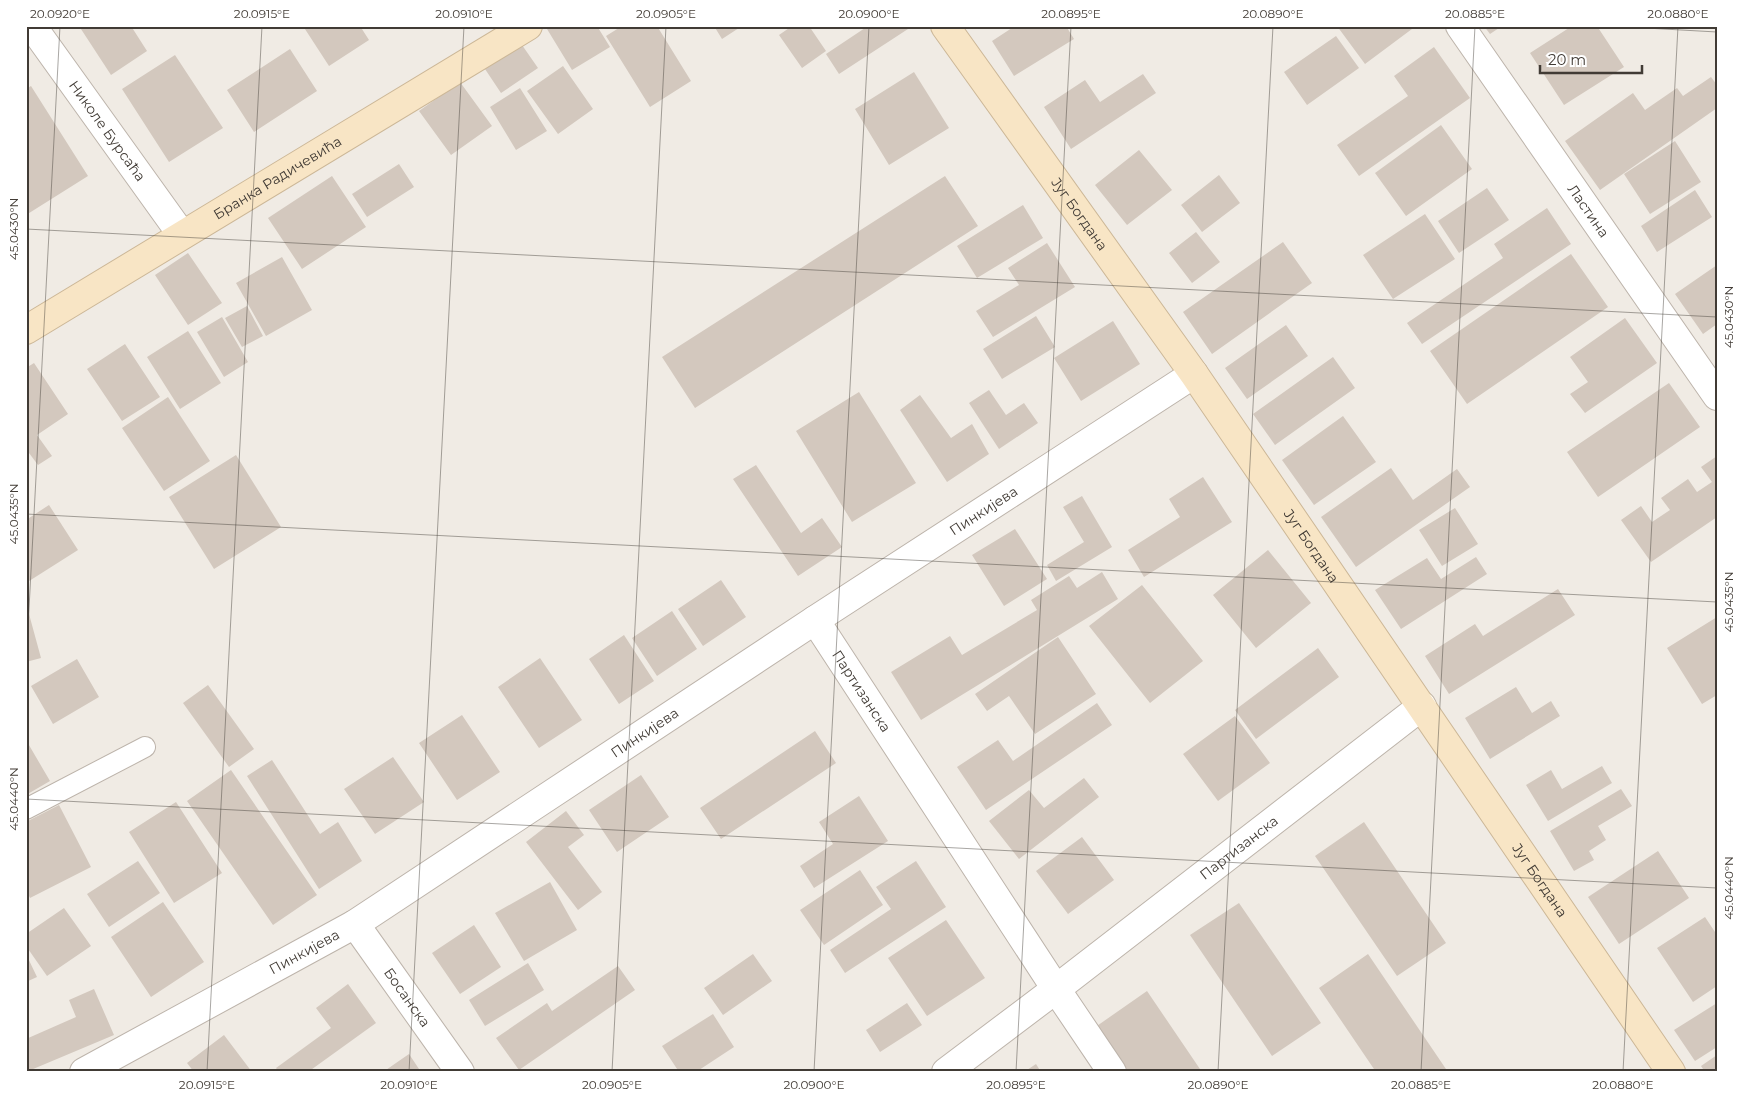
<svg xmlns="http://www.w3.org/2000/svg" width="1743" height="1098" viewBox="0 0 1743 1098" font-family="Montserrat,sans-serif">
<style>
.building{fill:#d3c8be}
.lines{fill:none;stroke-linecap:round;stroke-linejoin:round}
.lane-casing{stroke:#bdb4ab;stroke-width:22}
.street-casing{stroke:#bdb4ab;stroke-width:30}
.secondary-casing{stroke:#ccb797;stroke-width:30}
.lane{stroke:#fff;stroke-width:20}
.street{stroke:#fff;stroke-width:28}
.secondary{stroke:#f8e5c5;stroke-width:28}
.ticks{fill:none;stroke:#413b35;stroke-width:1;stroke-opacity:0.45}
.labels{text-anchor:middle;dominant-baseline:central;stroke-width:4.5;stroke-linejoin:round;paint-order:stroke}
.street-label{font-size:14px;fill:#413b35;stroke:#fff}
.neatline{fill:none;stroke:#413b35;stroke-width:2}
.ticks-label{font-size:12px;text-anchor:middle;fill:#413b35}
</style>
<rect width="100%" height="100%" fill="#f0ebe4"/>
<path class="building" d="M79,26H131L147,51L111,75Z
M303,26H360L369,40L329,66Z
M552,26H597L610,47L572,70L547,29Z
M622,26H657L691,81L650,107L606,36Z
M714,26H742L722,39Z
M792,26H809L826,51L802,68L779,35Z
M864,26H906L908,29L839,74L826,54L865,28Z
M1015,26H1066L1074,39L1014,76L992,41Z
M1337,26H1416L1365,64Z
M1484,26H1502L1490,34Z
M1572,26H1597L1624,67L1564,105L1530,53Z
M1336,36L1359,68L1307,105L1284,72Z
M522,45L538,68L501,93L485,69Z
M1434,47L1470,98L1359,176L1337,145L1408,96L1394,76Z
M290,49L317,91L254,132L227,90Z
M175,55L223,128L169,162L122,89Z
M563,66L593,109L558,134L527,91Z
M914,72L949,128L889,165L855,109Z
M1143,74L1156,93L1071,149L1044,107L1085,80L1100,102Z
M1711,77L1717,85V108L1600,190L1565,141L1633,93L1645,110L1677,88L1683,96Z
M460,82L492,126L451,155L419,111Z
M31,86L88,176L26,215V89Z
M520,88L547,131L516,150L490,107Z
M1441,125L1472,169L1406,216L1375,173Z
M1675,141L1701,182L1650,214L1624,174Z
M1139,150L1172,190L1127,225L1095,185Z
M399,164L414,187L367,217L352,194Z
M1219,175L1240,203L1202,232L1181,205Z
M332,176L366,227L302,269L268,218Z
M945,176L978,226L695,408L662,357Z
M1487,188L1509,220L1459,253L1438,221Z
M1695,190L1712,217L1657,252L1641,226Z
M1023,205L1043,238L977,278L957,246Z
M1547,208L1571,244L1422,344L1407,323L1503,258L1494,244Z
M1425,214L1455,259L1393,299L1363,255Z
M1196,232L1220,262L1192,283L1169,253Z
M1283,242L1312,283L1212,354L1183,312Z
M1047,243L1075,287L993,337L976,311L1019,285L1008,268Z
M188,253L222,303L188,325L155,275Z
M1571,254L1608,307L1467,404L1430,351Z
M282,257L312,310L266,336L236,283Z
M1717,265V324L1703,334L1675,294Z
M247,306L263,336L242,347L225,318Z
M1036,316L1055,347L1002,379L983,349Z
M222,317L248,362L224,377L197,332Z
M1625,318L1657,363L1585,413L1570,394L1588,382L1570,357Z
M1113,321L1140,364L1081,401L1054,358Z
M1286,325L1308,356L1247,399L1225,368Z
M188,331L221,383L180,409L147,357Z
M125,344L160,397L122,421L87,369Z
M1333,357L1355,388L1275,445L1253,414Z
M34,363L68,414L37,435L52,456L38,465L26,449V368Z
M1669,383L1700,427L1598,497L1567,452Z
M989,390L1006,415L1024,403L1038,423L999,449L969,403Z
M859,392L916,483L852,522L796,431Z
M920,395L951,438L972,424L989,454L947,482L900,410Z
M168,397L210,461L164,491L122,428Z
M1343,416L1376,462L1314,505L1282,460Z
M236,455L281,527L214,569L169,497Z
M1717,456V517L1651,562L1621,520L1641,506L1652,522L1670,510L1661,498L1688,479L1697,492L1712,482L1701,467Z
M756,465L801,533L822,518L842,547L798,576L733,479Z
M1391,468L1413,500L1457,469L1470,487L1356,567L1321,517Z
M1203,477L1232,522L1144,577L1128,550L1180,517L1169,499Z
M1082,496L1112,547L1056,581L1047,565L1084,542L1063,507Z
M49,505L78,550L26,583V520Z
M1455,508L1478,544L1442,566L1419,530Z
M1015,529L1047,579L1004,606L972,555Z
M1268,550L1311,603L1256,648L1213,595Z
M1476,557L1487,574L1401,629L1375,590L1427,558L1441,579Z
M1102,572L1118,599L921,720L891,672L950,636L962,655L1037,610L1031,600L1069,576L1077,588Z
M721,580L746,617L703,646L678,609Z
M1142,585L1203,661L1150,703L1089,626Z
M1558,589L1575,615L1449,694L1425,656L1475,624L1483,636Z
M26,603L41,658L26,662Z
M672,611L697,649L657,676L632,638Z
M1717,617V695L1702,704L1667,648Z
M624,635L654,681L619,704L589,659Z
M1058,637L1096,694L1035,734L1009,696L987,711L975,694Z
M1318,648L1339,677L1256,739L1235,710Z
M540,658L582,720L539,748L498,687Z
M77,659L99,697L53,724L31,686Z
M208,685L254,749L229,767L183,703Z
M1516,687L1532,713L1551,701L1560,716L1490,759L1465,718Z
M1097,703L1112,725L986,810L957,767L998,740L1013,761Z
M462,715L500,772L457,800L419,743Z
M1235,716L1270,763L1218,801L1183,754Z
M815,731L836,763L721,839L700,808Z
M26,740L50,781L26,795Z
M393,757L424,802L375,834L344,789Z
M272,760L320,834L338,822L362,861L319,889L247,776Z
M1602,766L1612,783L1548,821L1526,785L1551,770L1562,789Z
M231,770L317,895L273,925L187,801Z
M641,775L669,817L617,852L589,810Z
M1084,778L1099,797L1019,859L989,821L1029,790L1044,808Z
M1621,789L1632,806L1598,826L1606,840L1589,851L1594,860L1574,871L1550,831Z
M859,796L888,841L814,888L800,866L833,844L819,822Z
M176,802L222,873L174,903L129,832Z
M59,805L91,867L30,898L26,890V822Z
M566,811L584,835L568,847L602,892L578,910L526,842Z
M1364,822L1446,943L1397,976L1315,856Z
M1082,837L1114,880L1068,914L1036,871Z
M1658,851L1689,898L1619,944L1588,897Z
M138,861L160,893L109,927L87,894Z
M916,861L946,907L845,973L830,950L891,909L876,887Z
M860,870L883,905L824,945L800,910Z
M550,882L577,930L524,961L495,913Z
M163,902L204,962L151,997L111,937Z
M1239,903L1321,1023L1272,1056L1190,935Z
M64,908L91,946L47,976L26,946V934Z
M1705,917L1717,935V986L1693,1002L1657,948Z
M946,920L985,978L927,1016L888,958Z
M474,925L501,967L460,994L432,953Z
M26,954L37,977L26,982Z
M753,954L772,981L723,1015L704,988Z
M1368,954L1448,1072H1376L1319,988Z
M528,963L544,990L485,1026L469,1000Z
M618,966L635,990L519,1070L496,1038L547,1003L552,1011Z
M348,984L376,1023L308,1072H279L276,1068L331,1028L316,1008Z
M94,989L114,1035L26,1072V1039L76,1017L69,1000Z
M1147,991L1202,1072H1124L1094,1028Z
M907,1003L922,1025L880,1052L866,1030Z
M1717,1003V1047L1695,1061L1674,1030Z
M713,1014L734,1047L696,1072H679L662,1046Z
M224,1035L252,1072H194L187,1063Z
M409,1054L421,1072H383Z
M1717,1055V1072H1705L1701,1066Z
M1036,1064L1041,1072H1024Z"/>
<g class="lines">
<defs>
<path id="lane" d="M26,809L145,747"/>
<g id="street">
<path id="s1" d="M32,26L182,235"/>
<path id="s2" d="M1460,26L1717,396"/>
<path id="s3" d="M815,620L1056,989L1112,1072"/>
<path id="s4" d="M355,924L460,1072"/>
<path id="s5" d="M84,1072L355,924L815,620L1194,374"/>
<path id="s6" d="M946,1072L1056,989L1422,706"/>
</g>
<g id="secondary">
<path id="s7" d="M945,26L1194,374L1671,1072"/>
<path id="s8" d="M26,330L528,26"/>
</g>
</defs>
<use href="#lane" class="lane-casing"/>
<use href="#street" class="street-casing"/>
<use href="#secondary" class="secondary-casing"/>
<use href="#lane" class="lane"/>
<use href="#street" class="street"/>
<use href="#secondary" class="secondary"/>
</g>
<path class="ticks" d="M1610,26L1717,32M26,229L1717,317M26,514L1717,602M26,665L60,26M26,799L1717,888M207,1072L262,26M409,1072L464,26M612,1072L666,26M814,1072L869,26M1016,1072L1071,26M1218,1072L1273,26M1421,1072L1475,26M1623,1072L1678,26"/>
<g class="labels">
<g class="street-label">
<text stroke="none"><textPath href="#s1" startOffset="129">Николе Бурсаћа</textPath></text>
<text stroke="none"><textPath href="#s8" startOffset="294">Бранка Радичевића</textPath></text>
<text stroke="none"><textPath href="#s2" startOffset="225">Ластина</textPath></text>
<text stroke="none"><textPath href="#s7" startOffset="231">Југ Богдана</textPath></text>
<text stroke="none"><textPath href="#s5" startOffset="1061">Пинкијева</textPath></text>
<text stroke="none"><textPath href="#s7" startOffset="636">Југ Богдана</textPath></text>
<text stroke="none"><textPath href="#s3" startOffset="85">Партизанска</textPath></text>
<text stroke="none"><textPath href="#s5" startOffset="656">Пинкијева</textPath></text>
<text stroke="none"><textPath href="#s6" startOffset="369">Партизанска</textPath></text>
<text stroke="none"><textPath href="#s7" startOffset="1041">Југ Богдана</textPath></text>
<text stroke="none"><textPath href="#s5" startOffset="251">Пинкијева</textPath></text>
<text stroke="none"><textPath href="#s4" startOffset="90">Босанска</textPath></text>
</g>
</g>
<rect width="1743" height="1098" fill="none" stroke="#ffffff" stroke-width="55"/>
<path d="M1540 65v8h102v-8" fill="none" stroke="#413b35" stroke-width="2.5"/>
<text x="1548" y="65" font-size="15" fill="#413b35" stroke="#ffffff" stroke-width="4" paint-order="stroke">20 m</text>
<rect x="28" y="28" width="1688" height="1042" class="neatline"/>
<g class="ticks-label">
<text x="60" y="18">20.0920°E</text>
<text x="262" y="18">20.0915°E</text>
<text x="464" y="18">20.0910°E</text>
<text x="666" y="18">20.0905°E</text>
<text x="869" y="18">20.0900°E</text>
<text x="1071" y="18">20.0895°E</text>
<text x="1273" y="18">20.0890°E</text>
<text x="1475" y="18">20.0885°E</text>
<text x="1678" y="18">20.0880°E</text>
<text transform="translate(14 229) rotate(-90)" y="4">45.0430°N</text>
<text transform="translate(1729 317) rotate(-90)" y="4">45.0430°N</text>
<text transform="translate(14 514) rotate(-90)" y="4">45.0435°N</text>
<text transform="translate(1729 602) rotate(-90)" y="4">45.0435°N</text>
<text transform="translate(14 799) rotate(-90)" y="4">45.0440°N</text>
<text transform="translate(1729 888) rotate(-90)" y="4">45.0440°N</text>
<text x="207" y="1089">20.0915°E</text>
<text x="409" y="1089">20.0910°E</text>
<text x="612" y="1089">20.0905°E</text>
<text x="814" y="1089">20.0900°E</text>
<text x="1016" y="1089">20.0895°E</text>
<text x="1218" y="1089">20.0890°E</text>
<text x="1421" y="1089">20.0885°E</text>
<text x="1623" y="1089">20.0880°E</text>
</g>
</svg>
